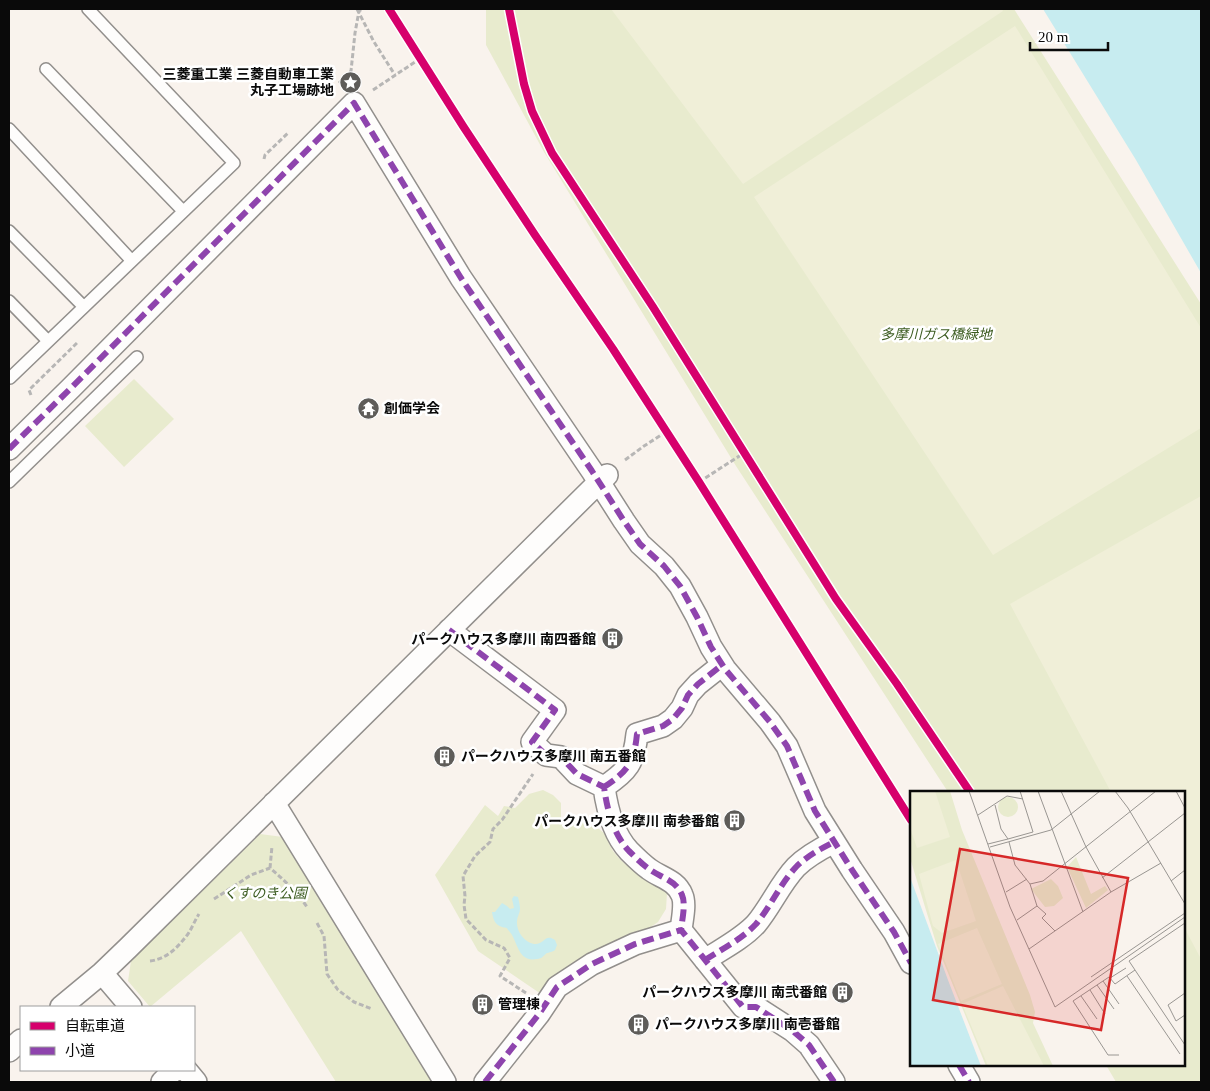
<svg xmlns="http://www.w3.org/2000/svg" width="1210" height="1091" viewBox="0 0 1210 1091" font-family="'Times New Roman','Noto Sans JP',serif">
<style>
.green{fill:#e8ebce}
.pitch{fill:#f0efd8}
.water{fill:#c7ecf0}
.lines{fill:none;stroke-linecap:round;stroke-linejoin:round}
.lane-casing{stroke:#928f8c;stroke-width:14}
.street-casing{stroke:#928f8c;stroke-width:24}
.path{stroke:#b7b6b5;stroke-width:3;stroke-dasharray:5 2.5;stroke-linecap:butt}
.lane{stroke:#fefdfc;stroke-width:11}
.street{stroke:#fefdfc;stroke-width:21}
.quiet{stroke:#8e44ad;stroke-width:6;stroke-dasharray:12 6;stroke-linecap:butt}
.cycleway-casing{stroke:#fff;stroke-width:11}
.cycleway{stroke:#d6006c;stroke-width:8}
.labels{text-anchor:middle;dominant-baseline:central;stroke-width:5;stroke-linejoin:round;paint-order:stroke}
.poi-label{font-size:14px;font-weight:bold;fill:#0a0a0a;stroke:#fff;text-anchor:end}
.park-label{font-size:14px;font-style:italic;fill:#3c5c20;stroke:#fff}
.inset-road{fill:none;stroke:#999692;stroke-width:1}
.view{fill:#d62828;fill-opacity:0.15;stroke:#d62828;stroke-width:2.5}
.inset-edge{fill:none;stroke:#0a0a0a;stroke-width:2.5}
</style>
<rect width="100%" height="100%" fill="#f9f3ed"/>
<path class="green" d="M486,9H1014L1201,304V1082H1116L1106,1065H1184V792H948L736,466L544,152L486,45Z
M134,379L174,419L124,467L85,426Z
M543,790L553,795L561,803V824L569,828L579,816L586,819L608,836C608,836 609,843 609,844C610,846 612,848 613,851C627,870 648,879 667,893L666,909L658,922L639,935L541,994L478,951L435,875L485,805L498,816L504,806L515,808L529,794Z
M260,834L283,837L437,1082H336L241,931L150,1007L128,981L131,961Z"/>
<path class="pitch" d="M611,9H1002L1003,11L743,184Z
M1015,26L1201,328V428L993,555L754,197Z
M1201,496V959L1184,927V792H1111L1010,604Z"/>
<path class="water" d="M1043,9H1201V273L1136,160Z
M514,896L518,897C519,901 520,906 520,909C520,913 517,917 517,921C516,931 524,942 534,944C545,945 544,933 555,940L557,945L555,950C554,951 548,953 547,953C544,955 542,959 537,959C517,963 518,940 509,931C505,926 508,929 502,927C495,925 493,919 492,912H495L502,903L507,906L510,909L514,908L512,899Z"/>
<g class="lines">
<defs>
<path id="lane" d="M46,69L183,211
M9,129L132,261
M9,231L84,307
M9,301L48,341
M9,377L10,378L234,163L88,9
M9,482L137,357"/>
<path id="street" d="M9,449L71,388L354,103L461,278L592,471L624,521L640,544L664,566L680,586L697,617L711,647L725,669L770,722L787,746L815,811L852,870L894,932L911,963
M449,630L555,710L532,742L546,755L561,757L577,774L604,787C607,809 613,834 629,851C635,857 642,864 649,869C661,878 676,880 682,895C686,904 682,920 681,930
M604,787C628,771 634,763 637,734L663,726L673,719L682,708L688,695L698,684L722,665
M274,803L445,1082
M705,960C722,949 742,939 756,924C771,906 780,884 796,867C807,856 820,849 834,842
M102,973L131,1007
M61,1007L102,973L128,948L599,482L607,475
M9,1051L21,1040
M959,1065L969,1082
M186,1070L196,1082
M162,1082L174,1070
M485,1082L539,1014L557,987L592,964L635,944L681,930L743,1007H756L793,1031L809,1045L834,1082"/>
</defs>
<use href="#lane" class="lane-casing"/>
<use href="#street" class="street-casing"/>
<path class="path" d="M357,9L374,42L395,75
M339,83L351,71L355,33L359,11L362,9
M373,90L421,58
M264,159L265,155L288,133
M31,395L29,390L78,342
M625,460L644,446L666,432
M699,482L744,453
M270,868L272,846
M214,899L251,875L270,868C284,880 297,892 307,907
M317,923L324,936L327,974L338,990L354,1002L372,1009
M150,961C167,959 178,947 188,934C192,928 195,920 199,914
M526,993L500,976L510,958L504,948L486,940L466,919L464,905L465,896L463,876L475,856L490,842L493,829L502,820L533,774"/>
<use href="#lane" class="lane"/>
<use href="#street" class="street"/>
<path class="quiet" d="M9,449L71,388L354,103L461,278L592,471L624,521L640,544L664,566L680,586L697,617L711,647L725,669L770,722L787,746L815,811L852,870L894,932L911,963
M449,630L555,710L532,742L546,755L561,757L577,774L604,787C607,809 613,834 629,851C635,857 642,864 649,869C661,878 676,880 682,895C686,904 682,920 681,930
M604,787C628,771 634,763 637,734L663,726L673,719L682,708L688,695L698,684L722,665
M705,960C722,949 742,939 756,924C771,906 780,884 796,867C807,856 820,849 834,842
M959,1065L969,1082
M485,1082L539,1014L557,987L592,964L635,944L681,930L743,1007H756L793,1031L809,1045L834,1082"/>
<defs>
<path id="cycleway" d="M389,9L463,126L535,235L613,349L699,482L911,820
M509,9L524,84L532,111L552,153L653,307L836,599L897,684L970,792"/>
</defs>
<use href="#cycleway" class="cycleway-casing"/>
<use href="#cycleway" class="cycleway"/>
</g>
<defs>
<symbol id="sight-disc" viewBox="-11 -11 22 22"><circle r="9.5" fill="#5e5c59" stroke="#fff"/><path d="M0-6L1.8-2.2L6-1.7L2.9 1.2L3.7 5.4L0 3.3L-3.7 5.4L-2.9 1.2L-6-1.7L-1.8-2.2Z" fill="#fff"/></symbol>
<symbol id="temple-disc" viewBox="-11 -11 22 22"><circle r="9.5" fill="#5e5c59" stroke="#fff"/><path d="M0-6L5-2H3V0L6.5 2.5H4V6H1.5V3h-3V6H-4V2.5H-6.5L-3 0V-2H-5Z" fill="#fff"/></symbol>
<symbol id="building-disc" viewBox="-11 -11 22 22"><circle r="9.5" fill="#5e5c59" stroke="#fff"/><path d="M-4-6H4V6H1V3H-1V6H-4ZM-2.5-4.3h1.7v1.8h-1.7ZM.8-4.3h1.7v1.8H.8ZM-2.5-1h1.7V.8h-1.7ZM.8-1h1.7V.8H.8Z" fill="#fff"/></symbol>
</defs>
<g fill-rule="evenodd">
<use href="#sight-disc" x="338" y="70" width="25" height="25"/>
<use href="#temple-disc" x="356" y="396" width="25" height="25"/>
<use href="#building-disc" x="600" y="626" width="25" height="25"/>
<use href="#building-disc" x="432" y="744" width="25" height="25"/>
<use href="#building-disc" x="722" y="808" width="25" height="25"/>
<use href="#building-disc" x="830" y="980" width="25" height="25"/>
<use href="#building-disc" x="470" y="992" width="25" height="25"/>
<use href="#building-disc" x="626" y="1012" width="25" height="25"/>
</g>
<g class="labels">
<g class="poi-label">
<text x="334" y="74">三菱重工業 三菱自動車工業<tspan x="334" dy="16">丸子工場跡地</tspan></text>
<text x="384" y="408" text-anchor="start">創価学会</text>
<text x="596" y="639">パークハウス多摩川 南四番館</text>
<text x="461" y="756" text-anchor="start">パークハウス多摩川 南五番館</text>
<text x="719" y="821">パークハウス多摩川 南参番館</text>
<text x="827" y="992">パークハウス多摩川 南弐番館</text>
<text x="498" y="1004" text-anchor="start">管理棟</text>
<text x="655" y="1024" text-anchor="start">パークハウス多摩川 南壱番館</text>
</g>
<g class="park-label">
<text x="936" y="334">多摩川ガス橋緑地</text>
<text x="265" y="893">くすのき公園</text>
</g>
</g>
<g transform="translate(910 791)">
<rect width="275" height="275" fill="#f9f3ed"/>
<path d="M0,0H40L52,39L120,204L125,221L123,232L143,275H76L27,155L0,67ZM88 16a10 10 0 1 1 20 0a10 10 0 1 1-20 0ZM166,66L181,103L195,95L198,99L176,117L157,76ZM141,88L148,95L153,107L144,115L135,116L121,98Z" fill="#e8ebce"/>
<path d="M0,0H25L40,46L7,57L0,37ZM46,69L66,130L32,142L23,135L9,83ZM67,137L92,193L51,210L28,153ZM93,195L134,275H78L52,213Z" fill="#f0efd8"/>
<path d="M0,86L38,189L71,275H0Z" fill="#c7ecf0"/>
<path class="inset-road" d="M59,0L100,116L145,216L275,126M128,0L173,121M151,0L176,56L201,101M205,0L218,17L275,113M266,0L275,17M68,24L97,5L113,8M98,48L123,41L110,0M99,51L105,74L120,93L133,90L246,0M78,53L98,48L91,38L85,14M80,56L141,39L190,0M192,87L275,22M261,90L275,79M120,93L127,115L136,123L132,127L145,140M96,101L117,88M107,129L127,115M275,132L219,170L275,254M119,158L201,101L251,72M217,185L270,263M181,186L275,122M200,187L216,177M193,190L209,213M187,194L204,218M180,199L195,223M275,202L258,214L266,230L275,224M171,205L187,228M209,264H198L163,210L199,186L205,193L225,179"/>
<path class="view" d="M50,58L218,87L191,239L23,209Z"/>
<rect width="275" height="275" class="inset-edge"/>
</g>
<rect width="1210" height="1091" fill="none" stroke="#0a0a0a" stroke-width="20"/>
<rect x="20" y="1006" width="175" height="65" fill="#ffffff" stroke="#9d9d9d"/>
<rect x="30" y="1022" width="25" height="8" fill="#d6006c" stroke="#9d9d9d"/>
<text x="65" y="1031" font-size="15" fill="#0a0a0a">自転車道</text>
<rect x="30" y="1047" width="25" height="8" fill="#8e44ad" stroke="#9d9d9d"/>
<text x="65" y="1056" font-size="15" fill="#0a0a0a">小道</text>
<path d="M1030 42v8h78v-8" fill="none" stroke="#0a0a0a" stroke-width="2.5"/>
<text x="1038" y="42" font-size="15" fill="#0a0a0a" stroke="#ffffff" stroke-width="4" paint-order="stroke">20 m</text>
</svg>
